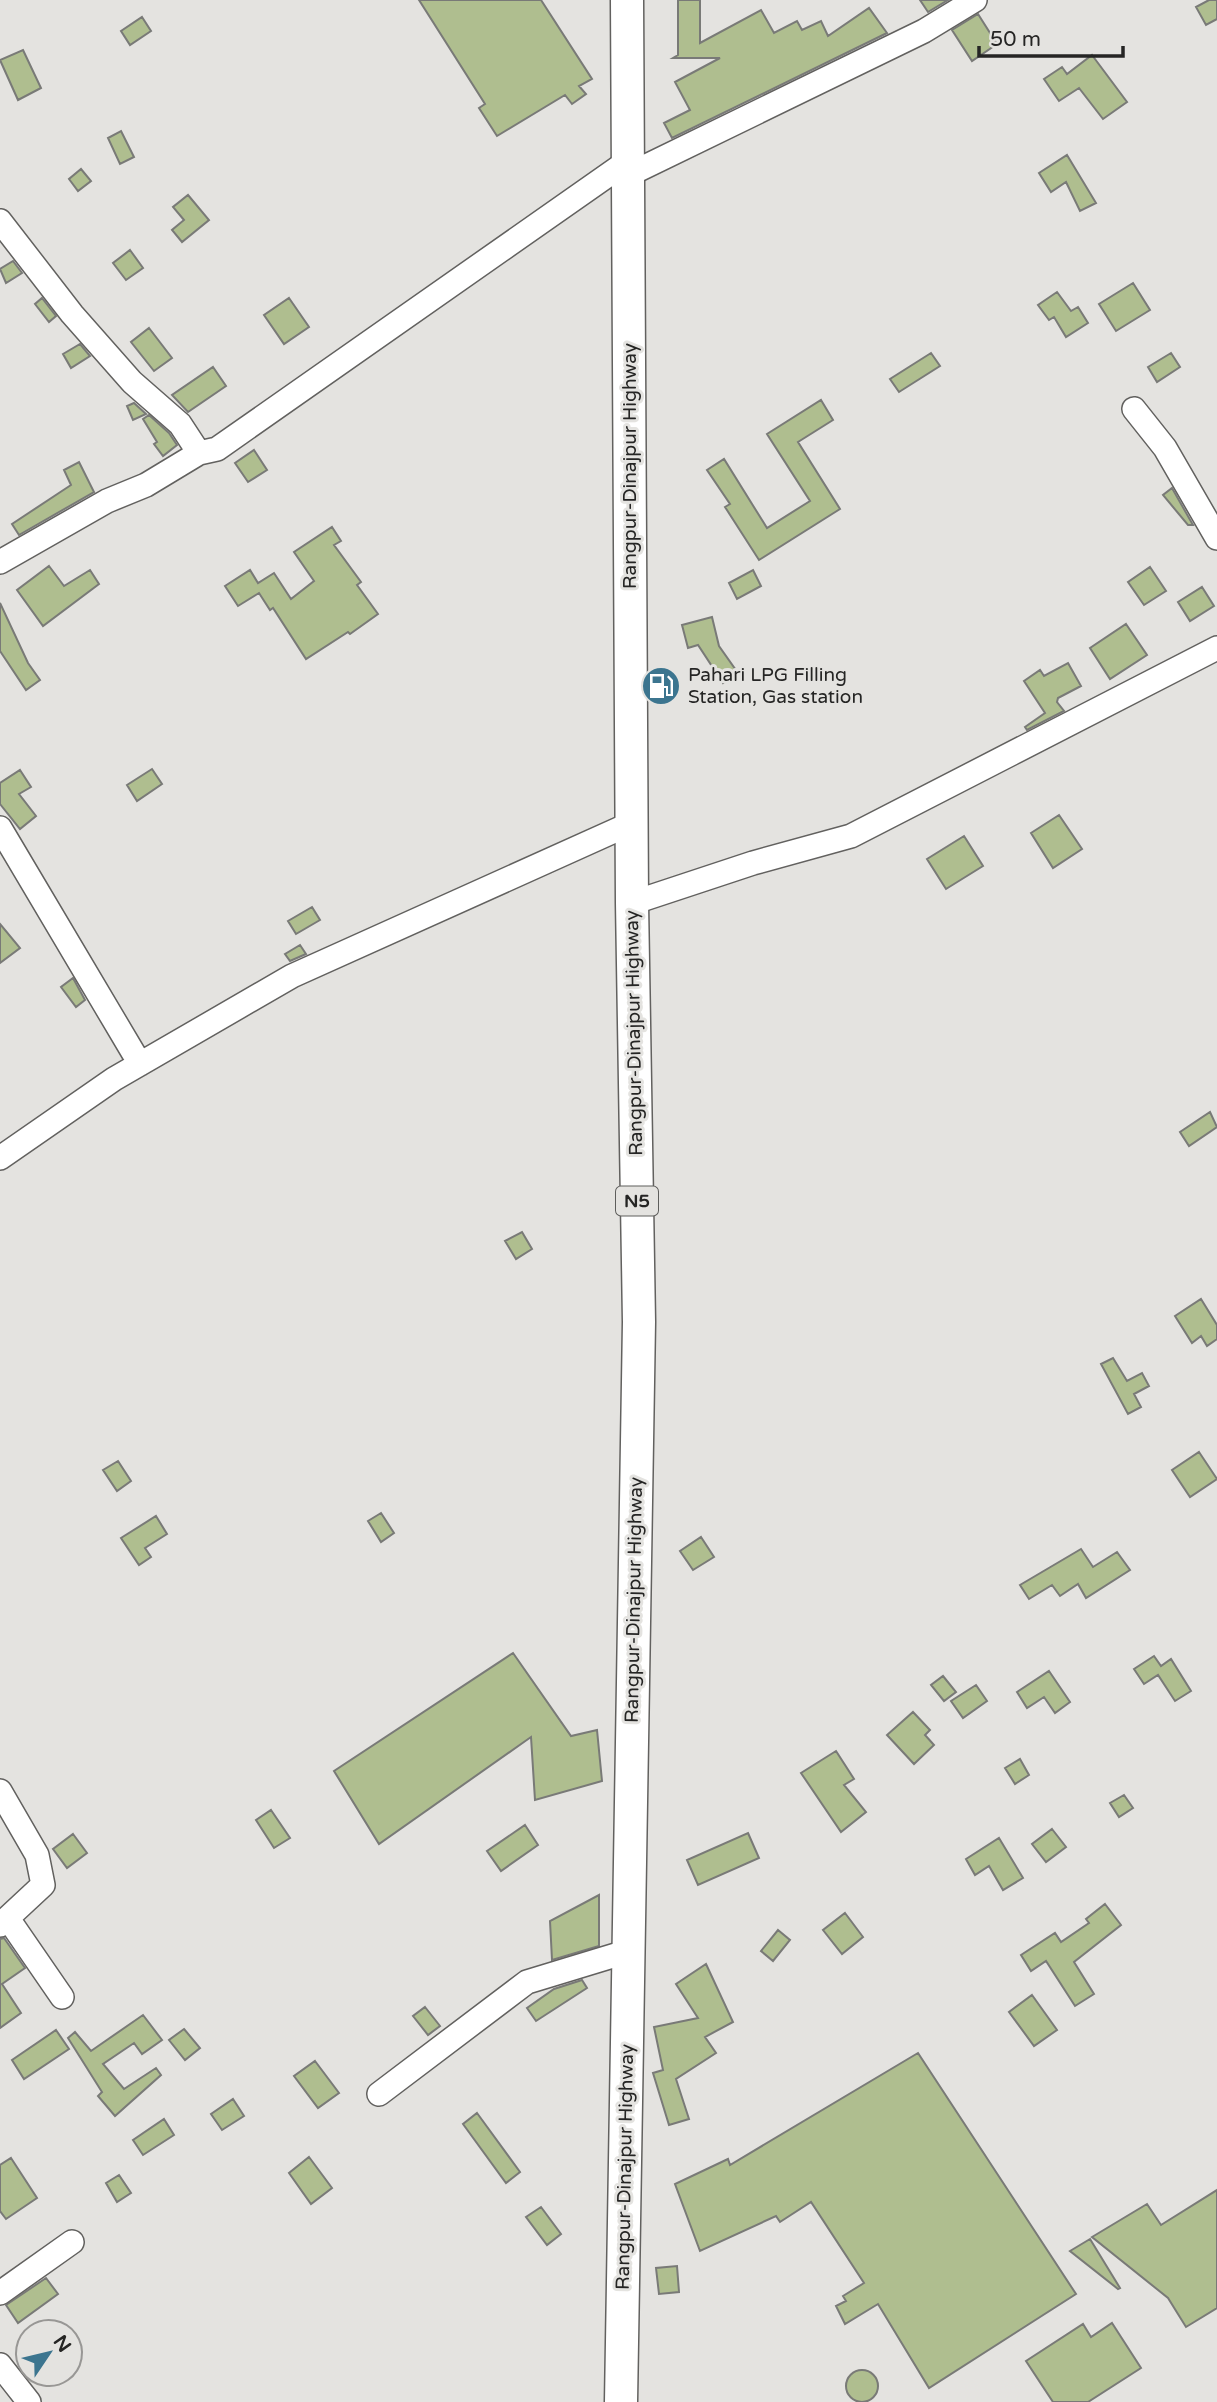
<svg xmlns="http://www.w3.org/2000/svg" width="1217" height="2402" viewBox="0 0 1217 2402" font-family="'Varela Round',sans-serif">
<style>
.building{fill:#afbe8f;stroke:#797a77;stroke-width:2}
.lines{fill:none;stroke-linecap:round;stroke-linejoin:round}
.minor-casing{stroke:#62615f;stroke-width:26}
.highway-casing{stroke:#62615f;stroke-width:35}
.minor{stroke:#fff;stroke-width:23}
.highway{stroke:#fff;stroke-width:32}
.labels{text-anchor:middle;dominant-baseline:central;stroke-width:6;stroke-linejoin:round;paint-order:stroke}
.shield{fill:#e4e3e0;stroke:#5e5e5c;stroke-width:2}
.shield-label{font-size:18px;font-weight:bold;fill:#252524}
.street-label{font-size:19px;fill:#252524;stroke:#e4e3e0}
.poi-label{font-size:19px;fill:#252524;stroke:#e4e3e0;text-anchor:start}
</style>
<rect width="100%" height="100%" fill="#e4e3e0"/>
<path class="building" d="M419,0H541L592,79L579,86L586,94L572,104L565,95L497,136L479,108L485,104Z
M678,0H700V43L761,10L774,33L797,21L802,30L821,21L828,36L869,8L887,33L672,138L664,123L690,110L675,82L720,58H673L678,55Z
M920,0H948L928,12Z
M1209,0H1217V19L1206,25L1196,7Z
M978,14L997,44L972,61L952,30Z
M142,17L151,31L130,45L121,31Z
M23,50L41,88L18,100L0,60Z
M1092,55L1127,102L1103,119L1079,88L1059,101L1044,79L1062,67L1067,74Z
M121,131L134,157L120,164L108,138Z
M1067,155L1096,203L1080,211L1066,182L1051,192L1039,173Z
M81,169L91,181L78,191L69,179Z
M188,195L209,220L182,242L172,230L184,220L173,207Z
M130,250L143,268L126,280L113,263Z
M13,261L22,273L6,283L0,269Z
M1133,283L1150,310L1116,331L1099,304Z
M1057,292L1071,311L1078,307L1088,323L1066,337L1054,317L1049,320L1038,305Z
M42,298L56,316L49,322L35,304Z
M289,298L309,327L284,344L264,315Z
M149,328L172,358L154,371L131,342Z
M80,344L90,356L71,368L63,354Z
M931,353L940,366L899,392L890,379Z
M1171,353L1180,367L1157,382L1148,367Z
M213,367L226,386L188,412L172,395Z
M821,400L833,420L798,442L840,509L759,560L725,507L730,504L707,470L724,459L767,528L810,501L767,434Z
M134,403L146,414L133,420L127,406Z
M149,415L169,433L177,445L163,456L154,444L157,442L143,419Z
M254,450L267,470L248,482L235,463Z
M79,462L94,492L19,535L12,524L71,485L64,470Z
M1172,488L1193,525H1188L1163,495Z
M332,527L341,541L334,545L361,582L357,585L378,614L350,634L348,632L306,659L273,608L270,610L259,593L238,606L225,586L250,570L258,583L274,573L291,599L314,581L294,552Z
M49,566L64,586L90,570L99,584L43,626L17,590Z
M1150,567L1166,591L1144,605L1128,582Z
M753,570L761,586L737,599L729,583Z
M1202,587L1214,606L1190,621L1178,602Z
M0,603L28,663L40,680L26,690L0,651Z
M712,617L719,646L738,673L723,683L698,645L688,648L682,625Z
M1126,624L1147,655L1110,679L1090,648Z
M1068,663L1081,686L1058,698L1057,702L1064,711L1027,730L1025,727L1045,713L1024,681L1040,670L1044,676Z
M152,769L162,784L137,801L127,785Z
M20,770L31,787L19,794L36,816L20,829L0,804V783Z
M1059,815L1082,849L1053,868L1031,833Z
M964,836L983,866L946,889L927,859Z
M312,907L320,920L296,934L288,921Z
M0,924L20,948L0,963Z
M300,945L306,954L290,961L285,954Z
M73,978L85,1000L76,1007L61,987Z
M1210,1112L1217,1127L1189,1146L1180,1132Z
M522,1232L532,1249L516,1259L505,1241Z
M1201,1299L1217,1325V1339L1207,1346L1201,1336L1192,1343L1175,1316Z
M1113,1358L1127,1381L1142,1373L1149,1386L1134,1394L1141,1407L1128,1414L1101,1364Z
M1199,1452L1217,1479L1190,1497L1172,1470Z
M118,1461L131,1481L117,1491L103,1470Z
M381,1513L394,1533L381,1542L368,1521Z
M156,1516L167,1534L145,1548L151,1557L139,1565L121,1538Z
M701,1537L714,1557L693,1570L680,1551Z
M1081,1549L1093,1567L1117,1552L1130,1570L1086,1598L1078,1584L1060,1596L1052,1585L1029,1599L1020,1585Z
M513,1653L571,1736L597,1730L602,1781L535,1800L531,1737L379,1844L334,1771Z
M1154,1656L1161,1666L1171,1659L1191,1691L1175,1701L1158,1675L1144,1684L1134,1669Z
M1049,1671L1070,1702L1055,1713L1044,1697L1027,1708L1017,1692Z
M943,1676L956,1692L944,1701L931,1685Z
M976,1685L987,1701L963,1718L951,1701Z
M913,1712L930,1730L925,1735L934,1745L914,1764L887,1735Z
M836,1751L854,1779L844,1785L866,1812L841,1832L801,1773Z
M1020,1759L1029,1775L1015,1784L1005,1768Z
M1124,1795L1133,1808L1119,1817L1110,1803Z
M271,1810L290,1838L274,1848L256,1820Z
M525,1825L538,1845L501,1871L487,1851Z
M1052,1829L1066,1847L1046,1862L1032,1844Z
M748,1833L759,1858L698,1885L687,1860Z
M73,1834L87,1853L67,1868L53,1849Z
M999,1838L1023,1878L1003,1890L989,1866L975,1875L966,1859Z
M599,1895V1946L552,1960L550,1921Z
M1105,1904L1121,1925L1074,1962L1094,1994L1075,2006L1046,1961L1031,1971L1021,1955L1055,1933L1061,1942L1089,1923L1086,1919Z
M845,1913L863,1937L842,1954L823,1930Z
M778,1930L790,1940L773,1961L761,1951Z
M4,1938L25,1968L2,1984L21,2013L0,2028V1939Z
M706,1964L733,2022L705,2037L716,2053L676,2079L689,2119L669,2125L653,2073L663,2070L654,2027L698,2018L676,1984Z
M582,1980L587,1988L536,2021L527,2008L554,1989Z
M1032,1995L1057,2030L1034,2046L1009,2012Z
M425,2007L440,2026L428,2035L413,2016Z
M143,2015L162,2040L142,2054L134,2043L103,2064L124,2089L156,2068L161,2075L115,2116L98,2096L102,2092L68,2038L75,2032L91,2051Z
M184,2029L200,2048L185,2060L169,2040Z
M56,2030L69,2049L24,2079L12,2060Z
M918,2053L1076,2294L929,2388L878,2304L845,2324L836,2306L846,2301L843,2296L864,2283L811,2202L780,2222L776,2216L700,2251L675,2184L728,2159L730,2165Z
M315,2061L339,2093L318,2108L294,2076Z
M233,2099L244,2116L222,2130L211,2114Z
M477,2113L520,2172L506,2183L463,2124Z
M164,2119L174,2135L143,2155L133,2140Z
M309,2157L332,2188L311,2204L289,2173Z
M11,2158L37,2198L6,2219L0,2211V2165Z
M119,2175L131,2193L117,2202L106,2183Z
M1217,2190V2308L1186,2327L1168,2298L1092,2237L1147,2204L1161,2225Z
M541,2207L561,2234L547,2245L526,2217Z
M1090,2239L1120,2288L1118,2289L1070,2251Z
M677,2266L679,2292L659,2294L656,2268Z
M46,2278L58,2294L18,2323L6,2305Z
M1112,2323L1141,2368L1088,2402H1053L1026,2361L1083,2324L1091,2337Z
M846 2386a16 16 0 1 1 32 0a16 16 0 1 1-32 0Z"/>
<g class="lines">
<defs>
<path id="minor" d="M628,175L924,31L975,0
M0,221L72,314L132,382L180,424L199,453L217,449L628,161
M1134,409L1165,448L1217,538
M0,562L107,501L146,485L199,453
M0,828L140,1064
M632,903L753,863L851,836L1217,648
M0,1158L114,1079L292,976L632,823
M0,1791L37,1855L43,1885L0,1925
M9,1920L62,1997
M379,2094L527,1982L629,1951
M0,2293L72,2242
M0,2365L29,2402"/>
<path id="highway" d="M621,2402L639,1322L632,903L627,0"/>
</defs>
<use href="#minor" class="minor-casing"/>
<use href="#highway" class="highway-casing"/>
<use href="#minor" class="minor"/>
<use href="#highway" class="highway"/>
</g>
<defs>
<symbol id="fuel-disc" viewBox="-11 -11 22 22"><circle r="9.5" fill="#3c758f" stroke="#e4e3e0"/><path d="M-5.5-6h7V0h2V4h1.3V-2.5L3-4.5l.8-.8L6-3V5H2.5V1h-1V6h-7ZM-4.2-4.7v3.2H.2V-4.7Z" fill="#fff"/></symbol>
</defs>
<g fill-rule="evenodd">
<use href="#fuel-disc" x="639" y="664" width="44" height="44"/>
</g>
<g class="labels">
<rect class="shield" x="616" y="1186.5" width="42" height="29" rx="5"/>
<g class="shield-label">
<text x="637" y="1201">N5</text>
</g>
<g class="street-label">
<text transform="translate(630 466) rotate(-90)">Rangpur-Dinajpur Highway</text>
<text transform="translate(634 1033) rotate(-91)">Rangpur-Dinajpur Highway</text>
<text transform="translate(634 1600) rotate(-89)">Rangpur-Dinajpur Highway</text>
<text transform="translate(625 2167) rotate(-89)">Rangpur-Dinajpur Highway</text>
</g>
<g class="poi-label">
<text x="688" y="675">Pahari LPG Filling<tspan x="688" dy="22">Station, Gas station</tspan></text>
</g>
</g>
<g transform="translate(49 2353) rotate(55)"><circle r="33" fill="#e4e3e0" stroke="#989795" stroke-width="2"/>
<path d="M0-5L12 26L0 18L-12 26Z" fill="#3c758f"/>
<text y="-10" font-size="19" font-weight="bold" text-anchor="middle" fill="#252524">N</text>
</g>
<path d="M979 46v10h144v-10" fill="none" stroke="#252524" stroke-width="3.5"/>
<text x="990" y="46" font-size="21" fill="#252524" stroke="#e4e3e0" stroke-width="5" paint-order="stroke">50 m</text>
</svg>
